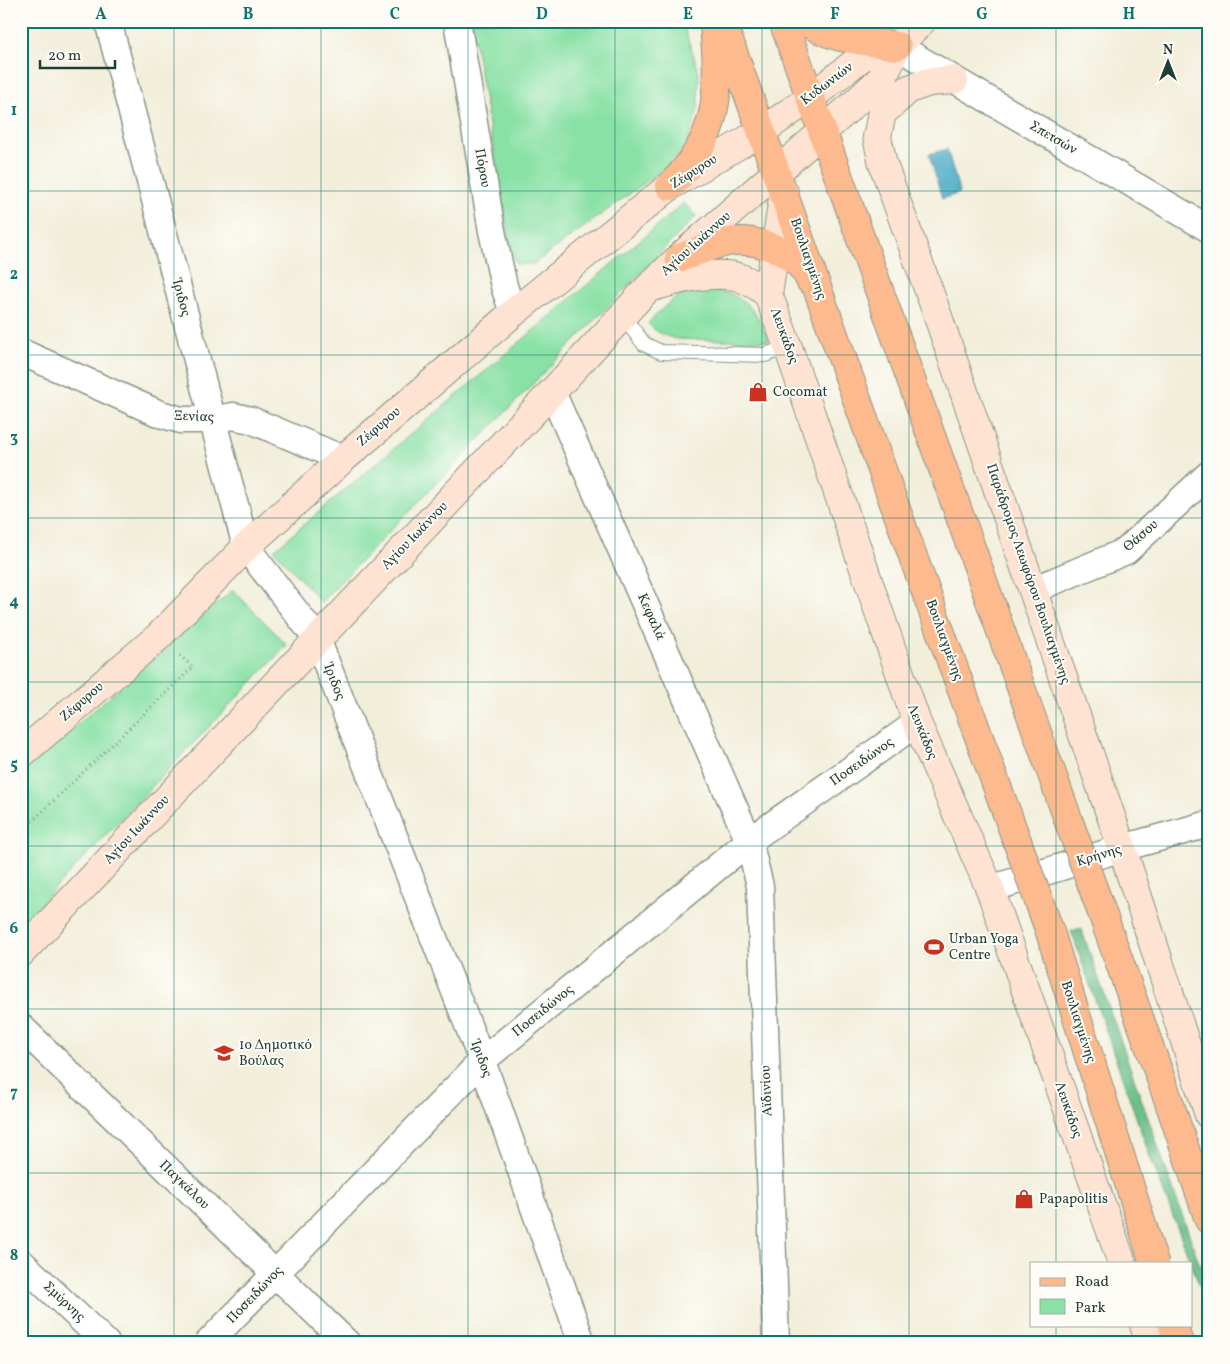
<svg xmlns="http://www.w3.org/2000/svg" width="1230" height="1364" viewBox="0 0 1230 1364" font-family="Vollkorn,serif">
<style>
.green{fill:#89e1a5;stroke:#548f6c}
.forest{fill:#6ebf8a;stroke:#467e5f}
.water{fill:#47a8c6;stroke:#33727d}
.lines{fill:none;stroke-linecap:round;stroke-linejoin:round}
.lane-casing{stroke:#889687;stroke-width:16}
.street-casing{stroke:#889687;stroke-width:29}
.secondary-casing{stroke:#889687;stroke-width:30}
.primary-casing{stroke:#889687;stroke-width:30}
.path{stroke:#889687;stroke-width:3;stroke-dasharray:1 4;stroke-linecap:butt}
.lane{stroke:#fff;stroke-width:14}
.street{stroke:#fff;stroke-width:26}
.secondary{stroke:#fee3d2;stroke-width:28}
.primary{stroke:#fcba8e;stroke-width:28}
.primary-bridge-casing{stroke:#889687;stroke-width:30;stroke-linecap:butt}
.primary-bridge{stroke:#fcba8e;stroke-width:28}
.grid{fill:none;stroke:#0f766e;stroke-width:1;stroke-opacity:0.55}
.labels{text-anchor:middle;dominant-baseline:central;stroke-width:4;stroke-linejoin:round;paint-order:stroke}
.street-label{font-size:14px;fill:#1f3d34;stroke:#fdfcf7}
.poi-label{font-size:14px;fill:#1f3d34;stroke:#fdfcf7;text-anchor:start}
.neatline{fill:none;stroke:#0f766e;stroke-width:2}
.grid-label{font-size:16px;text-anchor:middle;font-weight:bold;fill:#0f766e}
</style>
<rect width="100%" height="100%" fill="#fdfcf7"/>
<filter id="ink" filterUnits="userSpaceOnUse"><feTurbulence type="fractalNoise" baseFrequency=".02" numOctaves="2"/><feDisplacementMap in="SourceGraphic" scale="10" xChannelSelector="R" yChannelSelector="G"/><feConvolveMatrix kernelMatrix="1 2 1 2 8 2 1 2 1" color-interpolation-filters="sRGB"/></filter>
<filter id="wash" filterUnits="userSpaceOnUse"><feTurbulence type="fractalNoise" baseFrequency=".0096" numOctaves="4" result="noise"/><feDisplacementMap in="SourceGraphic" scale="20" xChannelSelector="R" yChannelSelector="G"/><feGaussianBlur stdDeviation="1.12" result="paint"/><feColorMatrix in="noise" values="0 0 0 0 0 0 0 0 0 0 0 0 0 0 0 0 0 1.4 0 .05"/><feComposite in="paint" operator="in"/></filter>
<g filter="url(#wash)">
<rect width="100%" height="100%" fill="#f2eeda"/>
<path class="green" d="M471,21H682L699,73L698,109L688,141L668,166L533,264H516L509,240Z
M684,203L696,216L321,602L274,550Z
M704,289C742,292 755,306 769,341L677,339C665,336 656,333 648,323L664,307L680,295Z
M233,590L287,645L21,924V773Z"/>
<path class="forest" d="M1081,928L1209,1291V1310L1150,1157L1071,931Z"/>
<path class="water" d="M947,149L960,193L942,199L929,154Z"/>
</g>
<g filter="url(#ink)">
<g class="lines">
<defs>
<path id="lane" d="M622,315L644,344L661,352L765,355L788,347"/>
<path id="street" d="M108,21L246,547L317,639L482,1061L582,1343
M457,21L492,231L504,286L513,313
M897,46L1209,229
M21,352L160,414L181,420H213L233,416L251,420L343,459
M552,392L749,841L760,886L776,1343
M1033,590L1126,551L1209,474
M990,889L1122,848L1209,824
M21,1027L347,1343
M21,1262L106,1343
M208,1343L482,1061L749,841L917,723"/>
<path id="secondary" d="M954,80L929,82L909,89L882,113L877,137L883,164L934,305L1122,848L1209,1115
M784,192L768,294L788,347L917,723L990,889L1122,1263
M649,288C674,281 700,273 726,275C740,275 757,285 768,294
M21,754L158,637L246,547L343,459L513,313L670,186L762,131L810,98L862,57L897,46
M21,953L552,392L648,288L679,258L855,103L884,76L897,46L922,21
M1144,1325L1150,1343"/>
<path id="primary" d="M722,21L916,565L1017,841
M783,21L1069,822
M807,21C827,40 871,41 897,46
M670,186C719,139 721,91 714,27
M679,258C694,253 711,245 727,242C756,237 797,251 810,280
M1101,910L1168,1099L1209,1220
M1049,929L1154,1263
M1173,1325L1179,1343"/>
</defs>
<use href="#lane" class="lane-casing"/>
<use href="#street" class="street-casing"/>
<use href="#secondary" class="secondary-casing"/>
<use href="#primary" class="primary-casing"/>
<path class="path" d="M21,832L193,667L177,653"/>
<use href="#lane" class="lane"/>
<use href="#street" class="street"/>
<use href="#secondary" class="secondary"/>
<use href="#primary" class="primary"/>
<defs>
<path id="primary-bridge" d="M1069,822L1101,910
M1017,841L1049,929"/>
</defs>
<use href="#primary-bridge" class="primary-bridge-casing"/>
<use href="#primary-bridge" class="primary-bridge"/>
</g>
</g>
<path class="grid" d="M174,21V1343M321,21V1343M468,21V1343M615,21V1343M762,21V1343M909,21V1343M1056,21V1263M21,191H1209M21,355H1209M21,518H1209M21,682H1209M21,846H1209M21,1009H1209M21,1173H1209M1056,1325V1343"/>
<defs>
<symbol id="shop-bare" viewBox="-9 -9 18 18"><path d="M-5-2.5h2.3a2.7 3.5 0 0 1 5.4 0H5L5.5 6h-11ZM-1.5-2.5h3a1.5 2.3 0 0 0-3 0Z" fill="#c8321e" stroke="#fdfcf7" stroke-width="2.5" paint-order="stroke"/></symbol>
<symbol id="stadium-bare" viewBox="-9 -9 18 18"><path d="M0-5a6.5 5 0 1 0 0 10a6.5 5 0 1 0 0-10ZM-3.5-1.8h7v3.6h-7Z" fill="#c8321e" stroke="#fdfcf7" stroke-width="2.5" paint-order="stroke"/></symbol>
<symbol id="school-bare" viewBox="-9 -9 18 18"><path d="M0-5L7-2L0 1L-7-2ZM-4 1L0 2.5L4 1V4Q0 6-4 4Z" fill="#c8321e" stroke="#fdfcf7" stroke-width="2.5" paint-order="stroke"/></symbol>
</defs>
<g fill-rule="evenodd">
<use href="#shop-bare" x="744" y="378" width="28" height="28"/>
<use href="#stadium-bare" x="920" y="933" width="28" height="28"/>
<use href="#school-bare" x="210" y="1039" width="28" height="28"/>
<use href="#shop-bare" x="1010" y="1185" width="28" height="28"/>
</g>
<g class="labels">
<g class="street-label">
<text transform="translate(827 84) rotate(-37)">Κυδωνιών</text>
<text transform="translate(1053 138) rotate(30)">Σπετσών</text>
<text transform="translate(482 168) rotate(80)">Πόρου</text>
<text transform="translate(694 172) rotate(-32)">Ζέφυρου</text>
<text transform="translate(696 244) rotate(-42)">Αγίου Ιωάννου</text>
<text transform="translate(808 259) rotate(71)">Βουλιαγμένης</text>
<text transform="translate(181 298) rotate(75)">Ίριδος</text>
<text transform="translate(784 336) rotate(70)">Λευκάδος</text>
<text transform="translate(194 417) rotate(2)">Ξενίας</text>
<text transform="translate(379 427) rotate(-41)">Ζέφυρου</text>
<text transform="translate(415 536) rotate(-46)">Αγίου Ιωάννου</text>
<text transform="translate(1141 536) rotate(-41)">Θάσου</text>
<text transform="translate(1028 574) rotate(71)">Παράδρομος Λεωφόρου Βουλιαγμένης</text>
<text transform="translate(651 617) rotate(66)">Κεφαλά</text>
<text transform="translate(944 640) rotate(70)">Βουλιαγμένης</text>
<text transform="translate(334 682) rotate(69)">Ίριδος</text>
<text transform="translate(82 702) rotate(-41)">Ζέφυρου</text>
<text transform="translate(922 732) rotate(68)">Λευκάδος</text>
<text transform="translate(862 762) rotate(-35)">Ποσειδώνος</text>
<text transform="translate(137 830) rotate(-47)">Αγίου Ιωάννου</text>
<text transform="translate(1099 856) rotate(-17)">Κρήνης</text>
<text transform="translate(543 1011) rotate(-39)">Ποσειδώνος</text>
<text transform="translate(1078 1022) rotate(72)">Βουλιαγμένης</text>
<text transform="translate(481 1059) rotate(70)">Ίριδος</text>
<text transform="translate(767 1091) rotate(-92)">Αϊδινίου</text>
<text transform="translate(1068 1110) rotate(71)">Λευκάδος</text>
<text transform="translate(184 1185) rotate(44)">Παγκάλου</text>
<text transform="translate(255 1295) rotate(-46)">Ποσειδώνος</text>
<text transform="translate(64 1302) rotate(43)">Σμύρνης</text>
</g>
<g class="poi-label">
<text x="773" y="392">Cocomat</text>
<text x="949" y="939">Urban Yoga<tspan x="949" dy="16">Centre</tspan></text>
<text x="239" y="1045">1ο Δημοτικό<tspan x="239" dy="16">Βούλας</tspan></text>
<text x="1039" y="1199">Papapolitis</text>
</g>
</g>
<rect width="1230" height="1364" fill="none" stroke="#fdfcf7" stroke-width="55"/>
<rect x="1030" y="1262" width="162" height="65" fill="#fdfcf7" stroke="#a4b0a9"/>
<rect x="1040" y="1278" width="25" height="8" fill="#fcba8e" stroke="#a4b0a9"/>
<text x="1075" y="1286" font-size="15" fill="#1f3d34">Road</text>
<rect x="1040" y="1299" width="25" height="15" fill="#89e1a5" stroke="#a4b0a9"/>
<text x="1075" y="1312" font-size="15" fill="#1f3d34">Park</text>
<g transform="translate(1168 62)" stroke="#fdfcf7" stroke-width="4" paint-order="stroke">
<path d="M0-4L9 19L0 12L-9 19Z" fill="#1f3d34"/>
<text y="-8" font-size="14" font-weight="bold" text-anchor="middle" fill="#1f3d34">N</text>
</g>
<path d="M40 60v8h75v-8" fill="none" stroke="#1f3d34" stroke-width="2.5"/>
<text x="48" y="60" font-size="15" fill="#1f3d34" stroke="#fdfcf7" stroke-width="4" paint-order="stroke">20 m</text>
<rect x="28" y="28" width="1174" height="1308" class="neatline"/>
<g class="grid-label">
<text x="101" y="19">A</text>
<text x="248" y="19">B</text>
<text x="395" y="19">C</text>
<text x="542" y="19">D</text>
<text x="688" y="19">E</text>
<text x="835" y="19">F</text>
<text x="982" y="19">G</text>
<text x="1129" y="19">H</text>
<text x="14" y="115">1</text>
<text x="14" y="279">2</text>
<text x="14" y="442">3</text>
<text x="14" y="606">4</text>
<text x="14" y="769">5</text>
<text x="14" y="933">6</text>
<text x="14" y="1097">7</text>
<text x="14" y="1260">8</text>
</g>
</svg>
